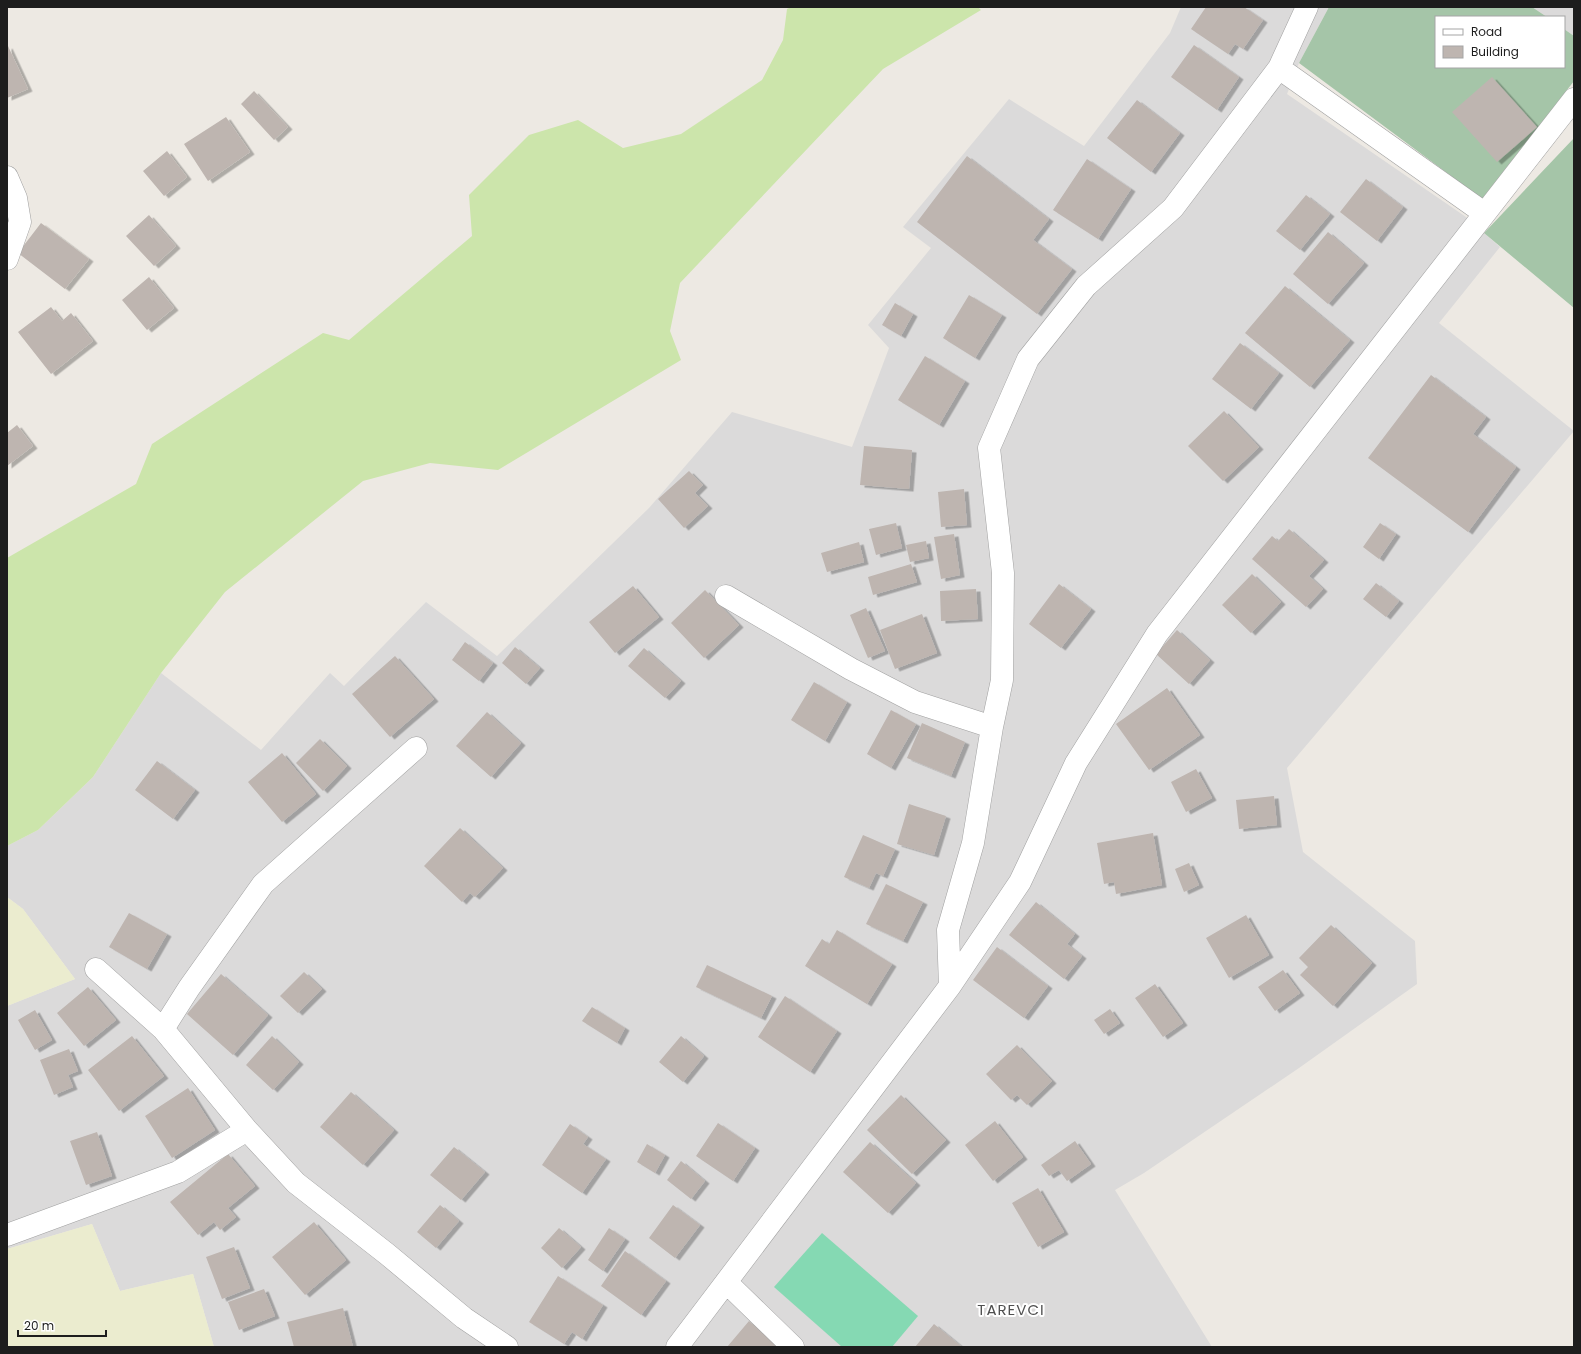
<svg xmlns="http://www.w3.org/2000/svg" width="1581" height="1354" viewBox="0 0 1581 1354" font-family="Poppins,sans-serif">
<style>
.residential{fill:#dbdada}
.farmland{fill:#ebeccf}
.grass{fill:#cce5ab}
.cemetery{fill:#a5c5a8}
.pitch{fill:#85d9b3}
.building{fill:#beb5b0;filter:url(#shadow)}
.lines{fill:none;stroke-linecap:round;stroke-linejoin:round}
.minor-casing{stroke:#a1a1a1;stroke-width:23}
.minor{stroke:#fff;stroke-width:22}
.labels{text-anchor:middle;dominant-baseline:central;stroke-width:4;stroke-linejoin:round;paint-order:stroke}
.quarter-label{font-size:15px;letter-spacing:1px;fill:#505050;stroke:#fff}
</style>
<defs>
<filter id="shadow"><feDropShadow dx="4.5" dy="2.5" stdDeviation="0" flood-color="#0004"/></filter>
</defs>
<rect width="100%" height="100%" fill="#ede9e3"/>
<path class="residential" d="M1181,7H1329L1299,63L1287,94L1466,217L1500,247L1439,323L1574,431L1287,768L1303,852L1415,941L1417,984L1299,1068L1144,1173L1115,1190L1212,1347H214L193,1274L120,1291L92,1224L7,1249V1006L75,979L23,909L7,897V846L38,830L93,777L161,673L261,750L330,673L344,686L426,602L497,656L649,508L732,412L852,447L889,348L868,325L931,248L903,227L1009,99L1084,146L1170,33Z
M1532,7H1574V36L1564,29V17H1547Z"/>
<path class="farmland" d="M7,897L23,909L75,979L7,1006Z
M92,1224L120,1291L193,1274L214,1347H7V1249Z"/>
<path class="grass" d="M791,7H978L981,10L883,69L680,283L670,331L681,360L498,470L430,463L363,481L225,592L161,673L93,777L38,830L7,846V558L136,484L152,444L323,333L349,340L472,236L469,195L529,135L578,120L623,148L681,134L762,80L783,40L787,9Z"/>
<path class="cemetery" d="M1329,7H1532L1547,17H1436V67H1564V29L1574,36V81L1482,199L1299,63Z
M1574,138V308L1484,233Z"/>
<path class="pitch" d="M822,1233L918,1316L892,1347H842L774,1287Z"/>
<path class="building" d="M1206,7H1244L1263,20L1243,49L1235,44L1228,54L1191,29Z
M1194,45L1239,77L1217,110L1171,77Z
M8,46L28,89L7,98V47Z
M1492,77L1537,127L1497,162L1452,112Z
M254,91L288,127L274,140L241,104Z
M1137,100L1180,133L1151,172L1107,138Z
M226,117L250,152L208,181L184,144Z
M167,151L187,177L164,196L143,171Z
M967,156L1049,219L1033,240L1072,269L1037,314L917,222Z
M1087,159L1131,189L1098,239L1053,210Z
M1366,179L1403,207L1377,241L1340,212Z
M1306,195L1330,214L1300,250L1276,231Z
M149,215L176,246L154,266L126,236Z
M41,223L89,259L65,289L18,253Z
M1328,232L1364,263L1328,304L1293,274Z
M149,277L174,308L147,330L122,300Z
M1285,286L1350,340L1310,387L1245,333Z
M969,295L1002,315L975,358L943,338Z
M895,303L913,314L901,336L882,325Z
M51,307L62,321L71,313L93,341L51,374L18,332Z
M1240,343L1279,373L1251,409L1212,379Z
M925,356L965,381L939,425L898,400Z
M1431,375L1486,417L1473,434L1516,467L1468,532L1368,458Z
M1224,411L1259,447L1223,481L1188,446Z
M17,425L33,446L7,466V433Z
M864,446L912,450L909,489L860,485Z
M689,471L703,485L695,493L708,506L684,528L658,499Z
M964,489L967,525L941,527L938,492Z
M896,523L902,548L876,555L869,529Z
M1380,523L1396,534L1379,559L1363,547Z
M1289,529L1324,560L1309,576L1323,589L1306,607L1252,559L1272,536L1278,541Z
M954,534L960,575L941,579L934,537Z
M926,541L929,558L910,562L906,545Z
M859,542L864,562L827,572L821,553Z
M911,564L917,582L873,595L868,577Z
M1252,574L1281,602L1251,633L1222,605Z
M1376,583L1399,601L1386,617L1363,599Z
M1059,584L1091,609L1061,648L1029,624Z
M633,586L659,617L615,653L589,622Z
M976,589L978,619L941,621L940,591Z
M705,590L739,625L704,658L671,623Z
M866,608L885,651L868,658L850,615Z
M922,614L937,653L895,669L880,630Z
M1177,630L1210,660L1189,684L1156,654Z
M465,642L493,663L479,681L452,660Z
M515,647L540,668L526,684L502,663Z
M644,648L681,681L665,698L628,666Z
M395,656L434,699L390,737L352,694Z
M814,682L847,702L825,741L791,720Z
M1167,688L1200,735L1149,770L1116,724Z
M891,710L916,724L891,768L867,754Z
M487,712L521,743L491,777L456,746Z
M922,723L965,742L951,776L907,758Z
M320,739L347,766L323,791L296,763Z
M282,753L316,794L282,822L248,782Z
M157,761L195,790L173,819L135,790Z
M1196,769L1212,798L1186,812L1171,782Z
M1274,796L1277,825L1239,829L1236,800Z
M909,804L946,816L934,855L897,844Z
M460,828L503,868L475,897L470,893L462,902L424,866Z
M1153,833L1162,885L1116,894L1114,882L1104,884L1097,843Z
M863,835L895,849L883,876L876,873L869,888L844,877Z
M1189,863L1199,885L1184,892L1175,869Z
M886,884L923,902L903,941L866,924Z
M1036,902L1075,934L1067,944L1082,956L1064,979L1009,935Z
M129,913L167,934L147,969L109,947Z
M1246,915L1269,955L1229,978L1206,938Z
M1331,925L1372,963L1333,1006L1300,975L1308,967L1299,958Z
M837,930L892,964L867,1004L805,966L822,939L829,944Z
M997,947L1048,986L1024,1018L973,980Z
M707,965L772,996L761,1018L696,987Z
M1283,970L1300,993L1275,1011L1258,987Z
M304,972L322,989L298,1013L280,996Z
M221,974L268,1015L233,1055L187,1014Z
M1155,984L1183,1023L1163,1037L1135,998Z
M88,987L116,1020L84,1046L57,1013Z
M785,996L837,1031L810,1072L758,1037Z
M592,1007L625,1028L617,1043L582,1021Z
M1110,1009L1120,1023L1104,1034L1094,1020Z
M35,1010L52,1040L35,1050L18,1020Z
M132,1036L164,1076L119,1111L88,1070Z
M272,1036L299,1062L273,1090L246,1065Z
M681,1036L704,1056L683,1082L659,1062Z
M1017,1045L1052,1081L1027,1105L1017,1095L1011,1100L986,1074Z
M69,1049L78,1071L68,1075L73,1087L54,1095L40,1060Z
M188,1088L215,1130L172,1158L145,1116Z
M351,1092L394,1130L363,1165L320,1127Z
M901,1095L946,1140L912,1174L867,1130Z
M995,1121L1023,1157L993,1181L965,1145Z
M718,1123L755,1148L733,1181L696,1156Z
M570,1124L588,1137L583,1144L606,1159L582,1193L542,1165Z
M97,1132L112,1176L86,1185L70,1141Z
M1075,1141L1091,1164L1067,1181L1059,1170L1049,1176L1041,1165Z
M870,1142L916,1183L888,1213L843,1172Z
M647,1144L665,1155L655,1173L637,1162Z
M454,1147L485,1172L461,1200L430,1175Z
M228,1154L255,1186L228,1208L236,1217L220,1230L214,1222L198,1235L170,1202Z
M681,1161L705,1181L691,1199L667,1180Z
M1038,1188L1064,1232L1038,1247L1012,1203Z
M440,1205L459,1221L436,1248L417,1232Z
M673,1205L700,1225L675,1258L649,1238Z
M314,1222L346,1260L305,1295L272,1257Z
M559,1228L581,1247L562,1268L541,1248Z
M609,1228L625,1239L603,1271L588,1260Z
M234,1247L250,1288L222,1299L206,1257Z
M625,1251L666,1281L641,1315L601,1286Z
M558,1276L603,1305L582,1339L572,1332L564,1344L529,1322Z
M264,1289L275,1316L239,1330L228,1302Z
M343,1308L353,1347H294L287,1322Z
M749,1321L780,1347H727Z
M934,1324L962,1347H915Z"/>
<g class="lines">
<defs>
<path id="minor" d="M1279,68L1484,213
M7,177L16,198L20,222L7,259
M726,596L851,669L915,702L992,727
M96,969L163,1029L247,1130L296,1183L387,1254L464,1318L507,1347
M950,986L948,930L973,843L992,727L1002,680L1003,573L989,448L1028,359L1086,286L1173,208L1279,68L1307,7
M163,1029L189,988L263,884L416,748
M7,1235L178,1172L247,1130
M726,1282L793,1347
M677,1347L950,986L1020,882L1076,763L1157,634L1574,99"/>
</defs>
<use href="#minor" class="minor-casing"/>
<use href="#minor" class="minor"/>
</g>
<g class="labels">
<g class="quarter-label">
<text x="1011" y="1309">TAREVCI</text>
</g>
</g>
<rect width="1581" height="1354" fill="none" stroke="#1d1d1d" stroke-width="16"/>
<rect x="1435" y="16" width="130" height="52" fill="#ffffff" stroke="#a5a5a5"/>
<rect x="1443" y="29" width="20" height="6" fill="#ffffff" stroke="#a5a5a5"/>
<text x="1471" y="36" font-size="12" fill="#1d1d1d">Road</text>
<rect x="1443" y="46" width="20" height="12" fill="#beb5b0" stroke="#a5a5a5"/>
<text x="1471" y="56" font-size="12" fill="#1d1d1d">Building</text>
<path d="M18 1330v6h88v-6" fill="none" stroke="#1d1d1d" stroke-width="2"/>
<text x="24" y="1330" font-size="12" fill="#1d1d1d" stroke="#ffffff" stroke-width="3" paint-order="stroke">20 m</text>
</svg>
